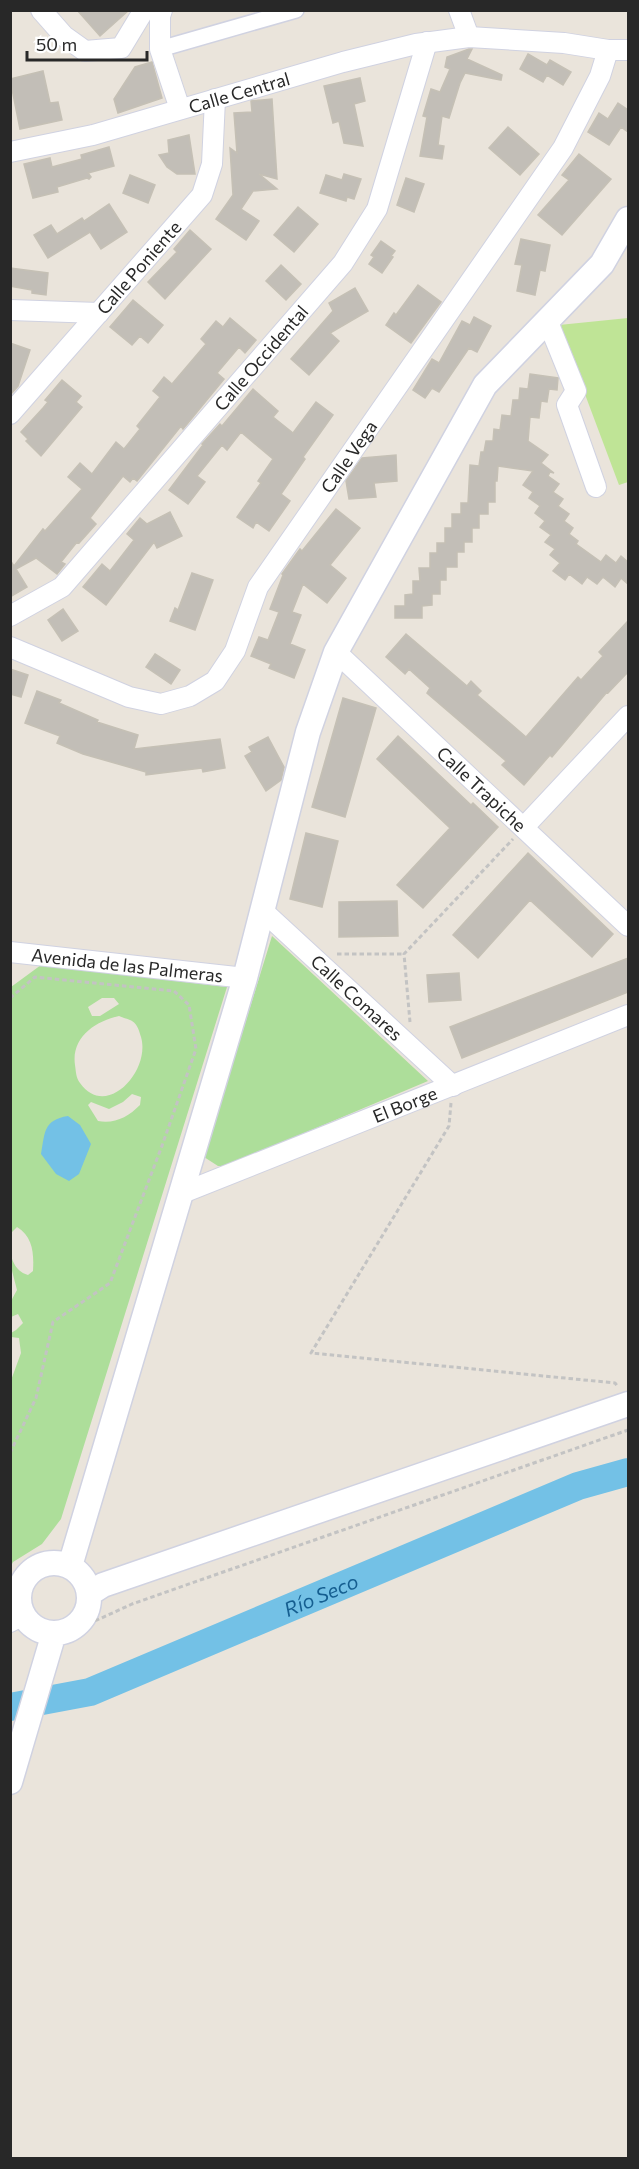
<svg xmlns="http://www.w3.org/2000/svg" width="639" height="2169" viewBox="0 0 639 2169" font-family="Commissioner,sans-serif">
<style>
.green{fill:#adde9a;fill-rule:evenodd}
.pitch{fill:#bfe496}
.water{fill:#73c1e6}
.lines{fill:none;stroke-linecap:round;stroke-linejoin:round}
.river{stroke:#73c1e6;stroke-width:28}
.building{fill:#c2beb7;stroke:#c5c0b5;stroke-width:1.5}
.pedestrian-casing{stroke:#d0d2e1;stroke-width:18}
.minor-casing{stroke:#d0d2e1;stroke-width:22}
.tertiary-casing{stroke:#d0d2e1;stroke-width:27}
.path{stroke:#c3c3c3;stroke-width:3;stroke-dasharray:4.5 3;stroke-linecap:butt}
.pedestrian{stroke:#fff;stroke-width:15}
.minor{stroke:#fff;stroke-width:20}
.tertiary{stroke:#fff;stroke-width:24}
.labels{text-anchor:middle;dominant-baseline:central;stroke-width:4.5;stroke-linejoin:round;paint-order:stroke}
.street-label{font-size:18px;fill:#282828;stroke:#fff}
.water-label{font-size:20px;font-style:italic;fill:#155e90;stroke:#fff}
</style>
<rect width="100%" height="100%" fill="#eae4db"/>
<path class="green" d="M272,936L428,1081L226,1166H218L204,1157Z
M41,965L227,987L61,1519L42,1544L13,1562L11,1566L10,1383L21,1353L19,1338L11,1337V1333L16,1330L23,1323L18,1314L11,1317V1301L17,1290L11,1267L10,1253C13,1263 17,1272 28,1275L33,1271C34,1253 33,1237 17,1227L11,1233V987ZM102,998H114L119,1004L100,1016H92L88,1007ZM119,1016C123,1018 129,1019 132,1021C138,1025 139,1031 141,1037C151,1071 106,1120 80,1083C76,1078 76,1072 75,1065C71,1038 95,1021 119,1016ZM132,1094L141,1097L140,1105C128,1117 115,1124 98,1121L88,1105L91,1102L109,1109L123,1102Z"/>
<path class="pitch" d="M628,318V482L619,485L559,325Z"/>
<path class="water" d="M68,1116L80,1125L91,1144L79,1174L69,1181L56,1174L41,1154C45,1133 43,1120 68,1116Z"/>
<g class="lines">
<path class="river" id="s1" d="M10,1707L90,1692L578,1486L628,1472"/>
</g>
<path class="building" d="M77,10H129L100,36Z
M469,49H472L467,59L502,75L501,80L465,73L460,83L449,118L442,116L438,145L444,146L442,159L420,156L427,117L423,116L431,89L440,92L450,69L445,67L447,57Z
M528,54L547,65L550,60L571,72L563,85L547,75L543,82L520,69Z
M152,62L162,98L118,113L114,99L135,67Z
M43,71L50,103L58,102L62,120L20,129L10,79Z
M360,78L365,101L354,104L363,146L344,143L339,121L333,123L324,86Z
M272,99L277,179L259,174L277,189L253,191L241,209L259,221L246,240L216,219L233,195L230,148L237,153L234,113L252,112L251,101Z
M618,103L628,110V132L621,127L609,145L588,132L599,113L608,119Z
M508,127L539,154L520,175L489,148Z
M189,135L195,174H177L167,167L159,155L169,153L168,140Z
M109,147L114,166L88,173L91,177L89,179L87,178L57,187L58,192L33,198L24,164L50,158L52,167L82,159L81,155Z
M579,154L611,179L562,235L538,215L569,180L562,175Z
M344,174L361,179L354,199L347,197L346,201L320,193L326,175L342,180Z
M130,175L155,185L148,203L123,193Z
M406,178L424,184L414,212L397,205Z
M109,204L127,232L101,249L90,232L48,258L34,235L51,225L57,234L82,218L84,221Z
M298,207L318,224L294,252L274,235Z
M190,230L211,249L165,299L148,282L177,252L174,249Z
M521,239L550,245L545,271L540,270L535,295L517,291L522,265L515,264Z
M381,241L395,251L391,256L393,257L382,273L369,264L374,257L371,255Z
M281,265L301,284L286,300L266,281Z
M10,268L48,273L46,295L32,293V290L10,286Z
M418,285L441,302L411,343L386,325L394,313L396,315Z
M355,288L368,311L330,333L339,341L309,375L291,359L333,311L329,303Z
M133,300L163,325L148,343L140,336L132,345L110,327Z
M474,317L491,326L477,352L469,348L439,392L432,388L425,398L413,390L432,359L439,363L462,321L470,325Z
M230,318L256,340L245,353L239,347L217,373L224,379L183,429L181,426L137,481L133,478L130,482L123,476L90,518L96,524L79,543L77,542L61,562L65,564L57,574L36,558L16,569L27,587L10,597V560L14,566L43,529L45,531L82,489L68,477L80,463L92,474L116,442L124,449L140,429L137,426L160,397L153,391L164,377L172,384L206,344L201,339L216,321L223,327Z
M10,343L30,350L18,386L10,395Z
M530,374L558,378L557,390L549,389L547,402L541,401L539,418L530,417L528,441L548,455L541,463L554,473L550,472L548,476L559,484L553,492L563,499L558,506L569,514L564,521L573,528L569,534L578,541L576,544L601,562L606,555L616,563L621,556L628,562V584L621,578L615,587L603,577L597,584L587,577L582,584L569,574L565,580L553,571L560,563L550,555L555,549L545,542L551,535L540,527L545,521L535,513L540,506L529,498L533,492L523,485L533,471L498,466L497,481H495V502H488V514H479V528H472V542H464V552H457V567H446V580H440V594H432V605L422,606V618H395V606H405V595L413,594V581H420L419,568H430V553H437V543H445V528H452V514H461V503H468L470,465L479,466L481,452H484L486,441H493L494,429L500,430L502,415L511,416L513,400H519L520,388L528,389Z
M62,380L81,396L76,402L82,407L41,456L26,441L28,439L21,432L43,408L48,402L45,400Z
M253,389L278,411L273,417L293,433L316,402L333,415L303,457L305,459L281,494L290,501L269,531L256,522L253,528L237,517L261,483L258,481L273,459L241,432L227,450L222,445L197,476L205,482L188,504L169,490L203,445L202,444L220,424L222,426Z
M396,455L397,481L374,483L376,497L349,499L346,481L362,458Z
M336,509L360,528L330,565L346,578L327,603L303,584L292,612L301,615L290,644L305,650L294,678L269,668L271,664L251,656L259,637L268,640L279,612L270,609L283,575L282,574L300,549L302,551Z
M170,512L182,536L157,548L154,542L106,605L83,587L102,564L110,571L134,540L127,534L140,518L147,524Z
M192,573L213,580L195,630L170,621L175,608L178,610Z
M63,609L78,631L62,641L48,620Z
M628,621V672L608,693L607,692L552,757L550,755L524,785L502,765L506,761L427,693L430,688L409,669L405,674L386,657L406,634L467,686L471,681L481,691L477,695L526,737L578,677L581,680L603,656L599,652Z
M155,654L180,670L171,684L146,667Z
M10,669L28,675L21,697L10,694Z
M37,691L61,700L59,703L98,720L97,722L138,735L134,749L220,739L225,768L203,772L202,768L146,775V772L83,754L57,743L60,736L25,723Z
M343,698L376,708L345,817L312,807Z
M398,736L471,805L473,803L498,827L423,908L397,885L450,828L377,759Z
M268,737L284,767L281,780L266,791L245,756L252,752L249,747Z
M306,833L338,841L322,907L290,899Z
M528,853L613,934L592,957L530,900L478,958L453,935Z
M397,901L398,936L339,937V902Z
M628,958V992L462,1058L450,1027Z
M459,973L461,1000L429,1002L427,975Z"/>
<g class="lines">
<defs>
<path id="pedestrian" d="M160,49L296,10"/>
<g id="minor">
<path d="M41,10L64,36L85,51L121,48L144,10"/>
<path d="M162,10L160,16V49L180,109"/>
<path d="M459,10L469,37"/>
<path id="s2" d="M10,152L93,135L343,62L416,44L469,37L564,43L608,50H628"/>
<path d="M10,310L99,313"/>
<path d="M548,322L576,391L567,405L596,487"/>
<path id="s3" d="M10,414L202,195L212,164L215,99"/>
<path id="s4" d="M10,616L62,587L343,263L377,209L427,42"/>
<path id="s5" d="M10,647L129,697L161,704L190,696L215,681L235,651L258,587L563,148L600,76L608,50"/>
<path id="s6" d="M336,652L628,926"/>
<path d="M524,827L628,716"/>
<path id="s7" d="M262,910L453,1086"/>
<path id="s8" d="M10,952L245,978"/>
<path id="s9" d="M180,1194L628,1015"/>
<path d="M10,1622L23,1615"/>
</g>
<path id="tertiary" d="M19 1598a35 35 0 1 1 70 0a35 35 0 1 1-70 0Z
M70,1566L245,978L308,732L336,652L485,385L602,264L628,219
M89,1594L103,1585L628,1404
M10,1782L54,1633"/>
</defs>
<use href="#pedestrian" class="pedestrian-casing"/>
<use href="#minor" class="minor-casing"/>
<use href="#tertiary" class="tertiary-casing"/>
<path class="path" d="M337,954H404
M10,998L35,977L174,991L189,1005L196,1049L163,1143L110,1283L53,1322L36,1398L10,1453
M410,1022L404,954L513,839
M451,1103L449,1126L311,1353L615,1383L618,1387
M80,1622L97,1620L132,1604L628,1430"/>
<use href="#pedestrian" class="pedestrian"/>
<use href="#minor" class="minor"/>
<use href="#tertiary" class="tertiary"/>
</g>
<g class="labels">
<g class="street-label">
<text stroke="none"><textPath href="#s2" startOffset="237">Calle Central</textPath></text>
<text stroke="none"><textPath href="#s3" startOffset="195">Calle Poniente</textPath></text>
<text stroke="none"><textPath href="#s4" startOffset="363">Calle Occidental</textPath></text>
<text stroke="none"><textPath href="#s5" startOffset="484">Calle Vega</textPath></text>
<text stroke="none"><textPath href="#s6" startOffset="200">Calle Trapiche</textPath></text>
<text stroke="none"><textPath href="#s8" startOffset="118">Avenida de las Palmeras</textPath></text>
<text stroke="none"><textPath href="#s7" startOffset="129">Calle Comares</textPath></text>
<text stroke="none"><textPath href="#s9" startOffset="242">El Borge</textPath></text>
</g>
<g class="water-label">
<text stroke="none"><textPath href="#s1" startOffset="332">Río Seco</textPath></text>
</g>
</g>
<rect width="639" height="2169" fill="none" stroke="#282828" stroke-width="24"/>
<path d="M27 51v9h120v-9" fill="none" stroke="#282828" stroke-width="3"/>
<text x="36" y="51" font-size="18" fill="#282828" stroke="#ffffff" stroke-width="4.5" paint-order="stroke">50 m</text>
</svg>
